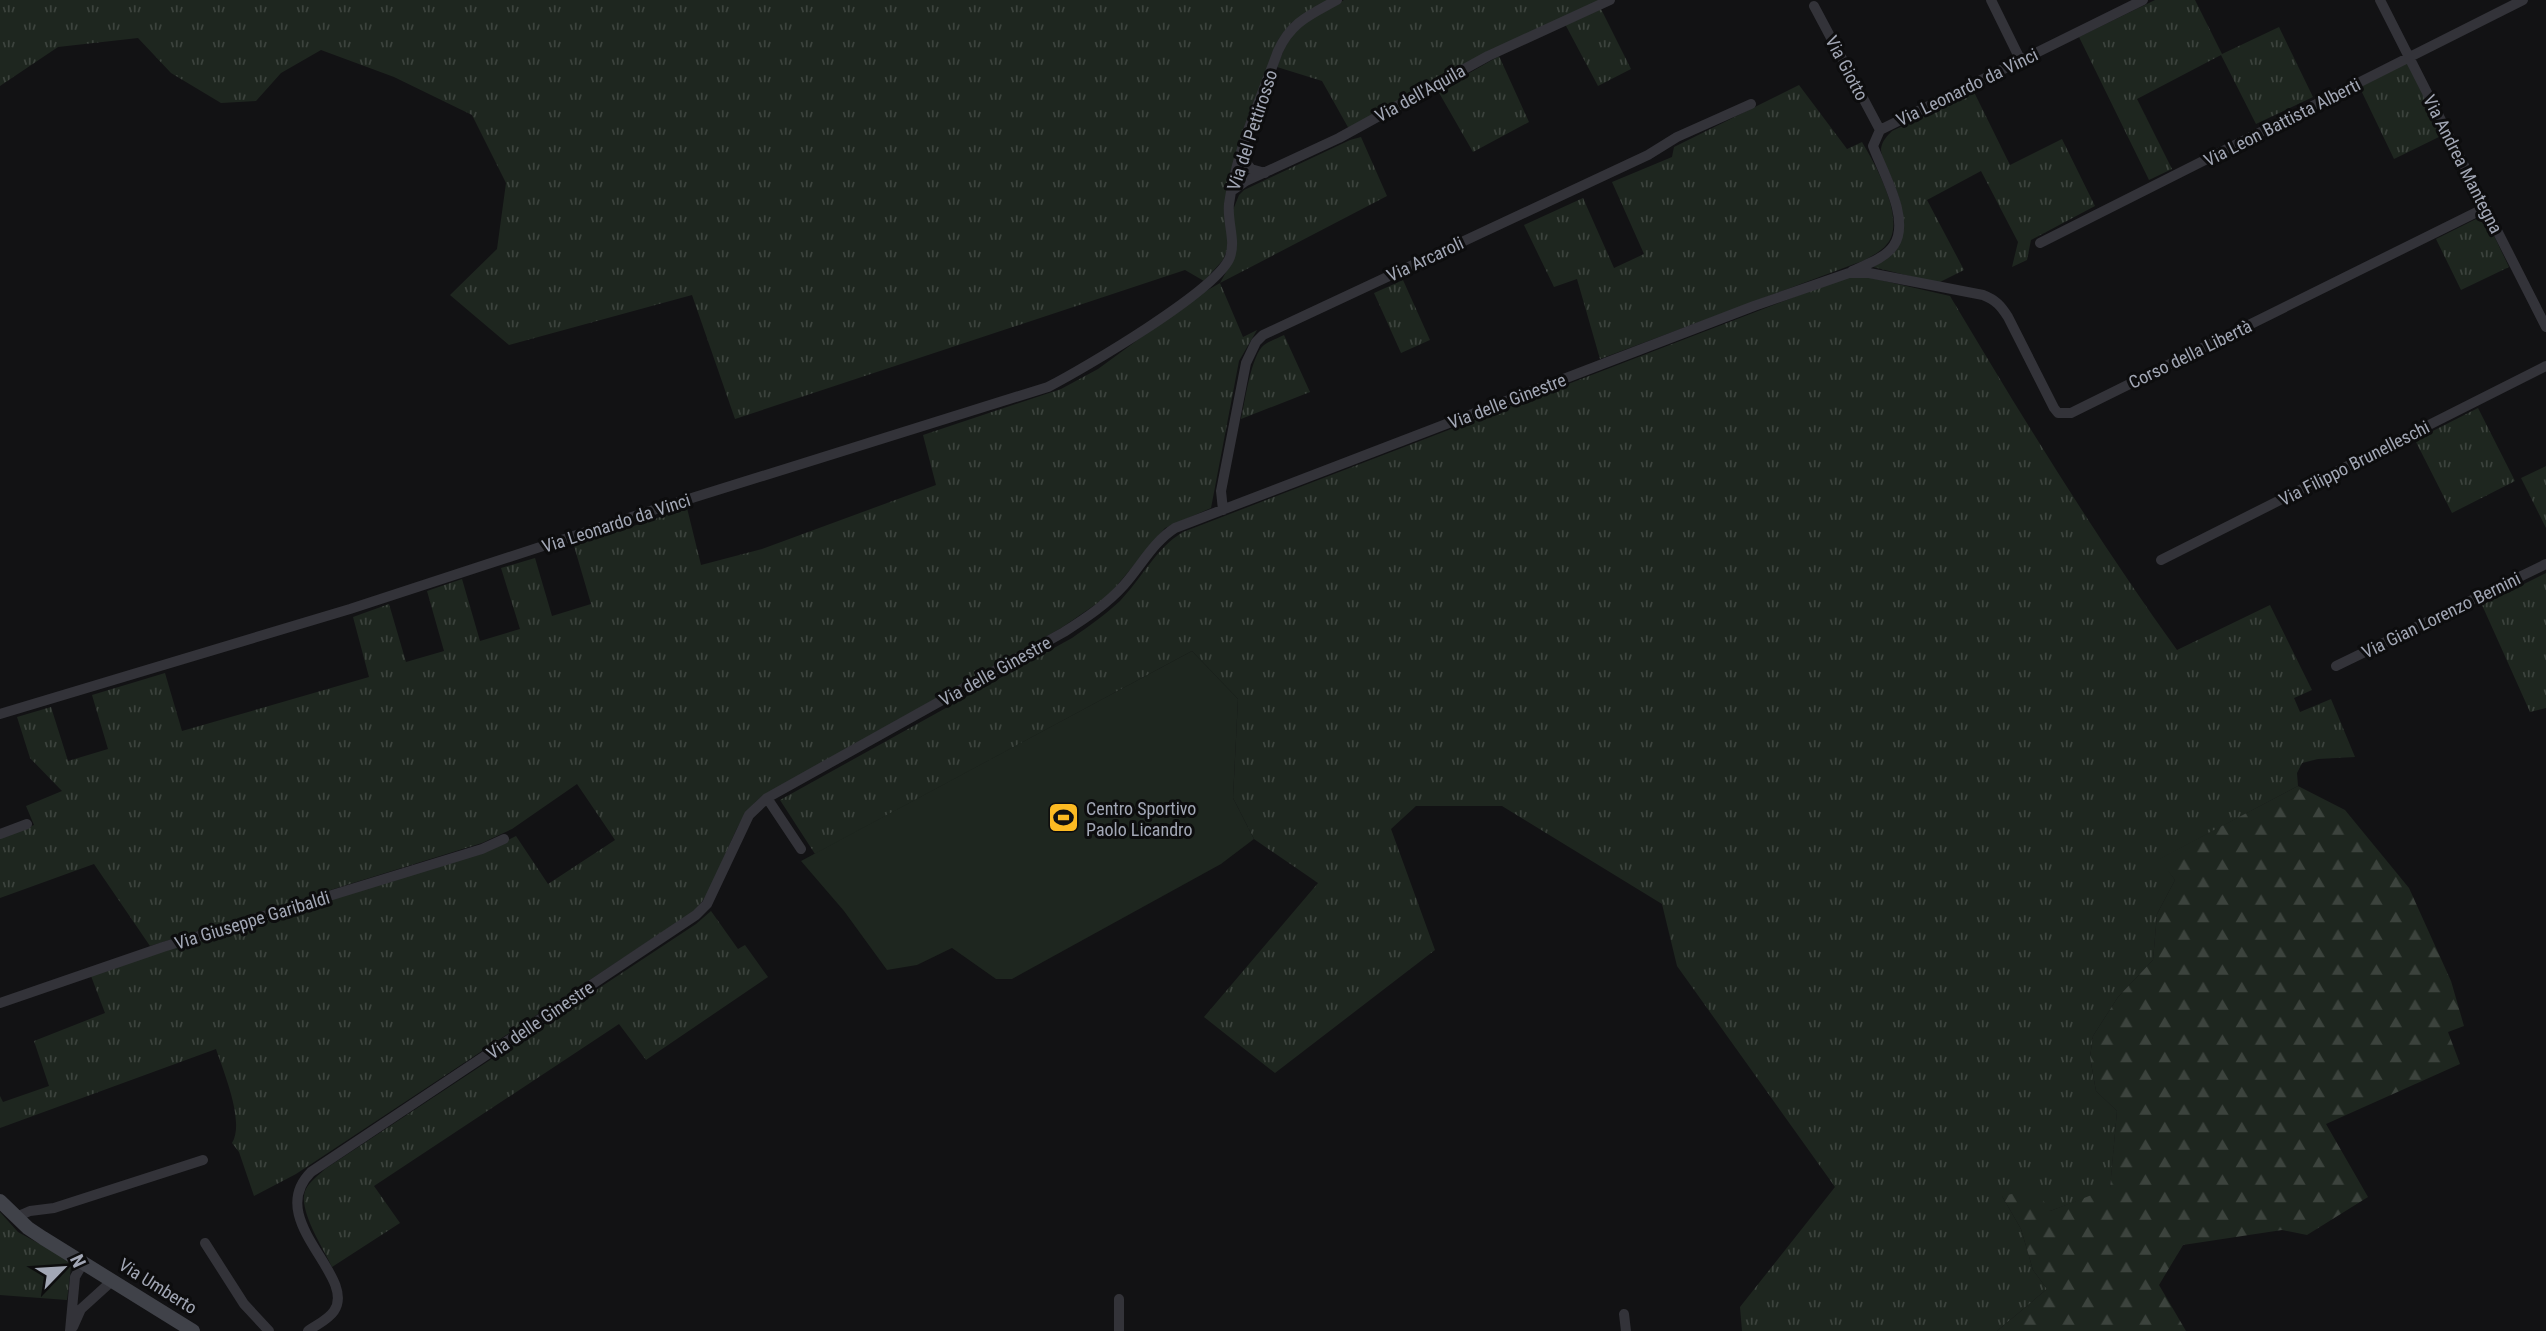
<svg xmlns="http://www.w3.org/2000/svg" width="2546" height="1331" viewBox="0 0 2546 1331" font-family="'Roboto Condensed',sans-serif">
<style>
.grass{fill:url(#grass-tufts)}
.forest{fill:url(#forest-firs)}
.garden{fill:#1e261f}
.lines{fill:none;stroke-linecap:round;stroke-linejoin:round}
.street{stroke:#333339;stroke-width:10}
.secondary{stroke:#404249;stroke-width:14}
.labels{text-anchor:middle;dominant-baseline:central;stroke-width:6;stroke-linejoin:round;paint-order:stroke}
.street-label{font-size:18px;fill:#a2a7b5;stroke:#0d0d0e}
.poi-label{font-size:18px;fill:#a2a7b5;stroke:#0d0d0e;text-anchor:start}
</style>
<defs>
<pattern id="grass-tufts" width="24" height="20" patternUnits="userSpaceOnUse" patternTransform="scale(1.75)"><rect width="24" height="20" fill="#1e261f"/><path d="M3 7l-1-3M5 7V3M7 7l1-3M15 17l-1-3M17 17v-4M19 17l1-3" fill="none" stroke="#3c433d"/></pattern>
<pattern id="forest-firs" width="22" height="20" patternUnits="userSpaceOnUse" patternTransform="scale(1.75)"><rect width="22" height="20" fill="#1e261f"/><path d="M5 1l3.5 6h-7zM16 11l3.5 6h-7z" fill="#3c433d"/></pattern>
</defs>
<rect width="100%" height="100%" fill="#121214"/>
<path class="grass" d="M0,0H1331L1291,23L1278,40L1229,184L1227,250L1223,260L1204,281L1185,270L735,419L692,295L509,345L450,295L497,249L506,183L472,115L394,77L321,50L281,73L256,101L221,103L171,73L138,38L58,47L0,86Z
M1344,0H1600L1349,129L1322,81L1277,67C1293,23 1306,22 1344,0Z
M2155,0H2195L2222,54L2279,27L2313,97L2256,124L2221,55L2137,99L2172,169L2149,180L2079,37Z
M1601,9L1631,69L1598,86L1565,24Z
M1499,56L1529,122L1473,152L1438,91Z
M2407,62L2443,135L2394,159L2359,86Z
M1799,85L1847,149L1862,142C1875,164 1907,220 1887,244C1882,251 1873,255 1865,260L1600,359L1577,279L1554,287L1524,225L1583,198L1614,268L1644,254L1612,182L1672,157L1674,147Z
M1974,92L2010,165L2062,139L2095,206L2031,240L2027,260L2012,267L2018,242L1981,171L1927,200L1964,270L1938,283L1873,267C1915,244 1906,212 1890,174C1887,167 1881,157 1881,149C1882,141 1887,136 1892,131Z
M1361,137L1387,196L1220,283L1243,337L1257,330L1239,361L1211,508L1165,528L1108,596L1061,628L762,796C726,825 726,879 694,911L296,1174L254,1196L239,1152L232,1143C245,1122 224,1073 216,1049L0,1128V1096L3,1102L49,1086L34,1041L105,1013L91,976L153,954L483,853L516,836L548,884L615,840L577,784L512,829L482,843L150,946L94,864L0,898V838L34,825L26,806L62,791L30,758L17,717L51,707L68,761L108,749L92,695L165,673L182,731L369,677L353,617L389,604L406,662L444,651L427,591L462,579L480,641L520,629L501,568L535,558L552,616L591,604L574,546L687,508L701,565L762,549L936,485L923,435L1061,389L1098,369L1199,295L1220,283L1235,256L1233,210L1239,195L1244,190L1350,140Z
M2484,215L2509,267L2461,290L2436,239Z
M1867,277L1950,296C2022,417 2095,536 2177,650L2270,605L2312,690L2294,698L2300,712L2331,699L2355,757L2318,759L2302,763L2297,773L2298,786L2160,859L2175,880L2157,914L2153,960L2118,997L2093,1036L2090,1057L2096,1091L2117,1111L2110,1189L2050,1211L2002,1196L2021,1229L2033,1270L2047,1289L1997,1331H1742L1740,1307L1835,1187L1677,966L1662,904L1502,806H1416L1391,829L1435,950L1275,1073L1204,1017L1318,883L1254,839L1233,798L1238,699L1192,651L815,854L780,800L1072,638C1089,626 1105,615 1120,601C1142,578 1156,548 1183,532L1844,278Z
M1403,280L1430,340L1401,353L1374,293Z
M1284,335L1310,392L1241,419C1245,402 1251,355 1264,345C1270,341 1278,338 1284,335Z
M2478,408L2515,481L2452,513L2415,440Z
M2546,466V528L2521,478Z
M2546,573V708L2530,712L2482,605Z
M711,911L738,949L745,945L768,977L646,1060L619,1024L374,1186L400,1223L332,1267C324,1249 296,1208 306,1189C310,1181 319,1175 325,1169L696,924Z
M0,1212L18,1232L67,1259L71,1267L67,1300L0,1295Z"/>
<path class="forest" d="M2298,786L2345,810L2409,888L2451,981L2464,1026L2448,1032L2460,1064L2326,1124L2368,1197L2307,1235L2282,1230L2183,1245L2159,1285L2186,1331H1997L2047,1289L2033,1270L2021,1229L2002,1196L2036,1189L2050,1211L2110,1188L2117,1111L2096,1091L2090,1057L2093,1036L2118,997L2153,960L2157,914L2175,880L2159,859Z"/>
<path class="garden" d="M1192,651L1238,699L1233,798L1254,839L1221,864L1012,979H996L952,948L917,965L887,970L844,911L801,861Z"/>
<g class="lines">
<path class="street" d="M1991,0L2021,61
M2380,0L2546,327
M1814,6L1880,130
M1241,156L1251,169L1265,173
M1233,190L1246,181L1339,138L1488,56L1610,0
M2040,243L2523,0
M1852,271C1865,265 1886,258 1894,245C1911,219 1882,171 1873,146L1880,130L2143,0
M1223,510L1221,491L1246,363L1256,342L1263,335L1648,155L1677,137L1751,104
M2161,560L2546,366
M2336,666L2546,564
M0,714L350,609L647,512L1048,387C1083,369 1218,290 1230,257C1236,240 1227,222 1229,204C1236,152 1260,101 1278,51C1291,22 1310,15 1337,0
M767,798L801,849
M0,834L27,824
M0,1003L163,947L482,849L504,839
M16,1217L30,1211L54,1208L203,1160
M205,1243L244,1304L269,1331
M1624,1314L1626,1331
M73,1327L81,1309L113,1280
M70,1331L75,1277L83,1263
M308,1331C316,1325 328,1320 334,1311C358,1276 263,1220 311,1172L696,915L707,904L749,815L767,798L1064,632C1086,618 1107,604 1124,585C1141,566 1153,542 1175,528L1754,306L1849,273H1869L1983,295C1996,300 2001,306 2008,317L2054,408L2058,413H2071L2485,208
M1119,1331V1299"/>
<path class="secondary" d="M0,1201L28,1228L43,1238L193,1331"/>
</g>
<defs>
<symbol id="stadium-square" viewBox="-11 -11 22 22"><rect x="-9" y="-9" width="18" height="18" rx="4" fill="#fcba22" stroke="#0d0d0e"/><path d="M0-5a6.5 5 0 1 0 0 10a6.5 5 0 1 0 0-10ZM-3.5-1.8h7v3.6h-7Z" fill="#111"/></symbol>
</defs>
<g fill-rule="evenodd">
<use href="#stadium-square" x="1046" y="800" width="35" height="35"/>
</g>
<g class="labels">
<g class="street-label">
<text transform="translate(1847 68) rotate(62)">Via Giotto</text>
<text transform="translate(1967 87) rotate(-26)">Via Leonardo da Vinci</text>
<text transform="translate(1420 93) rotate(-29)">Via dell'Aquila</text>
<text transform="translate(2282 122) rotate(-27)">Via Leon Battista Alberti</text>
<text transform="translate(1252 130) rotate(-72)">Via del Pettirosso</text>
<text transform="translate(2463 164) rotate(63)">Via Andrea Mantegna</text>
<text transform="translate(1425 259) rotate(-25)">Via Arcaroli</text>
<text transform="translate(2190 354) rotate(-26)">Corso della Libertà</text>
<text transform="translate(1507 401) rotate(-21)">Via delle Ginestre</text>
<text transform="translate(2354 463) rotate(-27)">Via Filippo Brunelleschi</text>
<text transform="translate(616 523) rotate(-18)">Via Leonardo da Vinci</text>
<text transform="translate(2441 615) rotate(-26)">Via Gian Lorenzo Bernini</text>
<text transform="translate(995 671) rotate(-29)">Via delle Ginestre</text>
<text transform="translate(252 920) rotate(-17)">Via Giuseppe Garibaldi</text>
<text transform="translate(540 1020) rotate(-34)">Via delle Ginestre</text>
<text transform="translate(158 1286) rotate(32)">Via Umberto</text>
</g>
<g class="poi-label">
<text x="1086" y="808">Centro Sportivo<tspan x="1086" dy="21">Paolo Licandro</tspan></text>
</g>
</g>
<g transform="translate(63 1268) rotate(65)" stroke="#0d0d0e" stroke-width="5" paint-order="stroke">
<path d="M0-5L12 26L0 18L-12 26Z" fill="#a2a7b5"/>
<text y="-10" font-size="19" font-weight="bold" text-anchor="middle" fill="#a2a7b5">N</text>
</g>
</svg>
